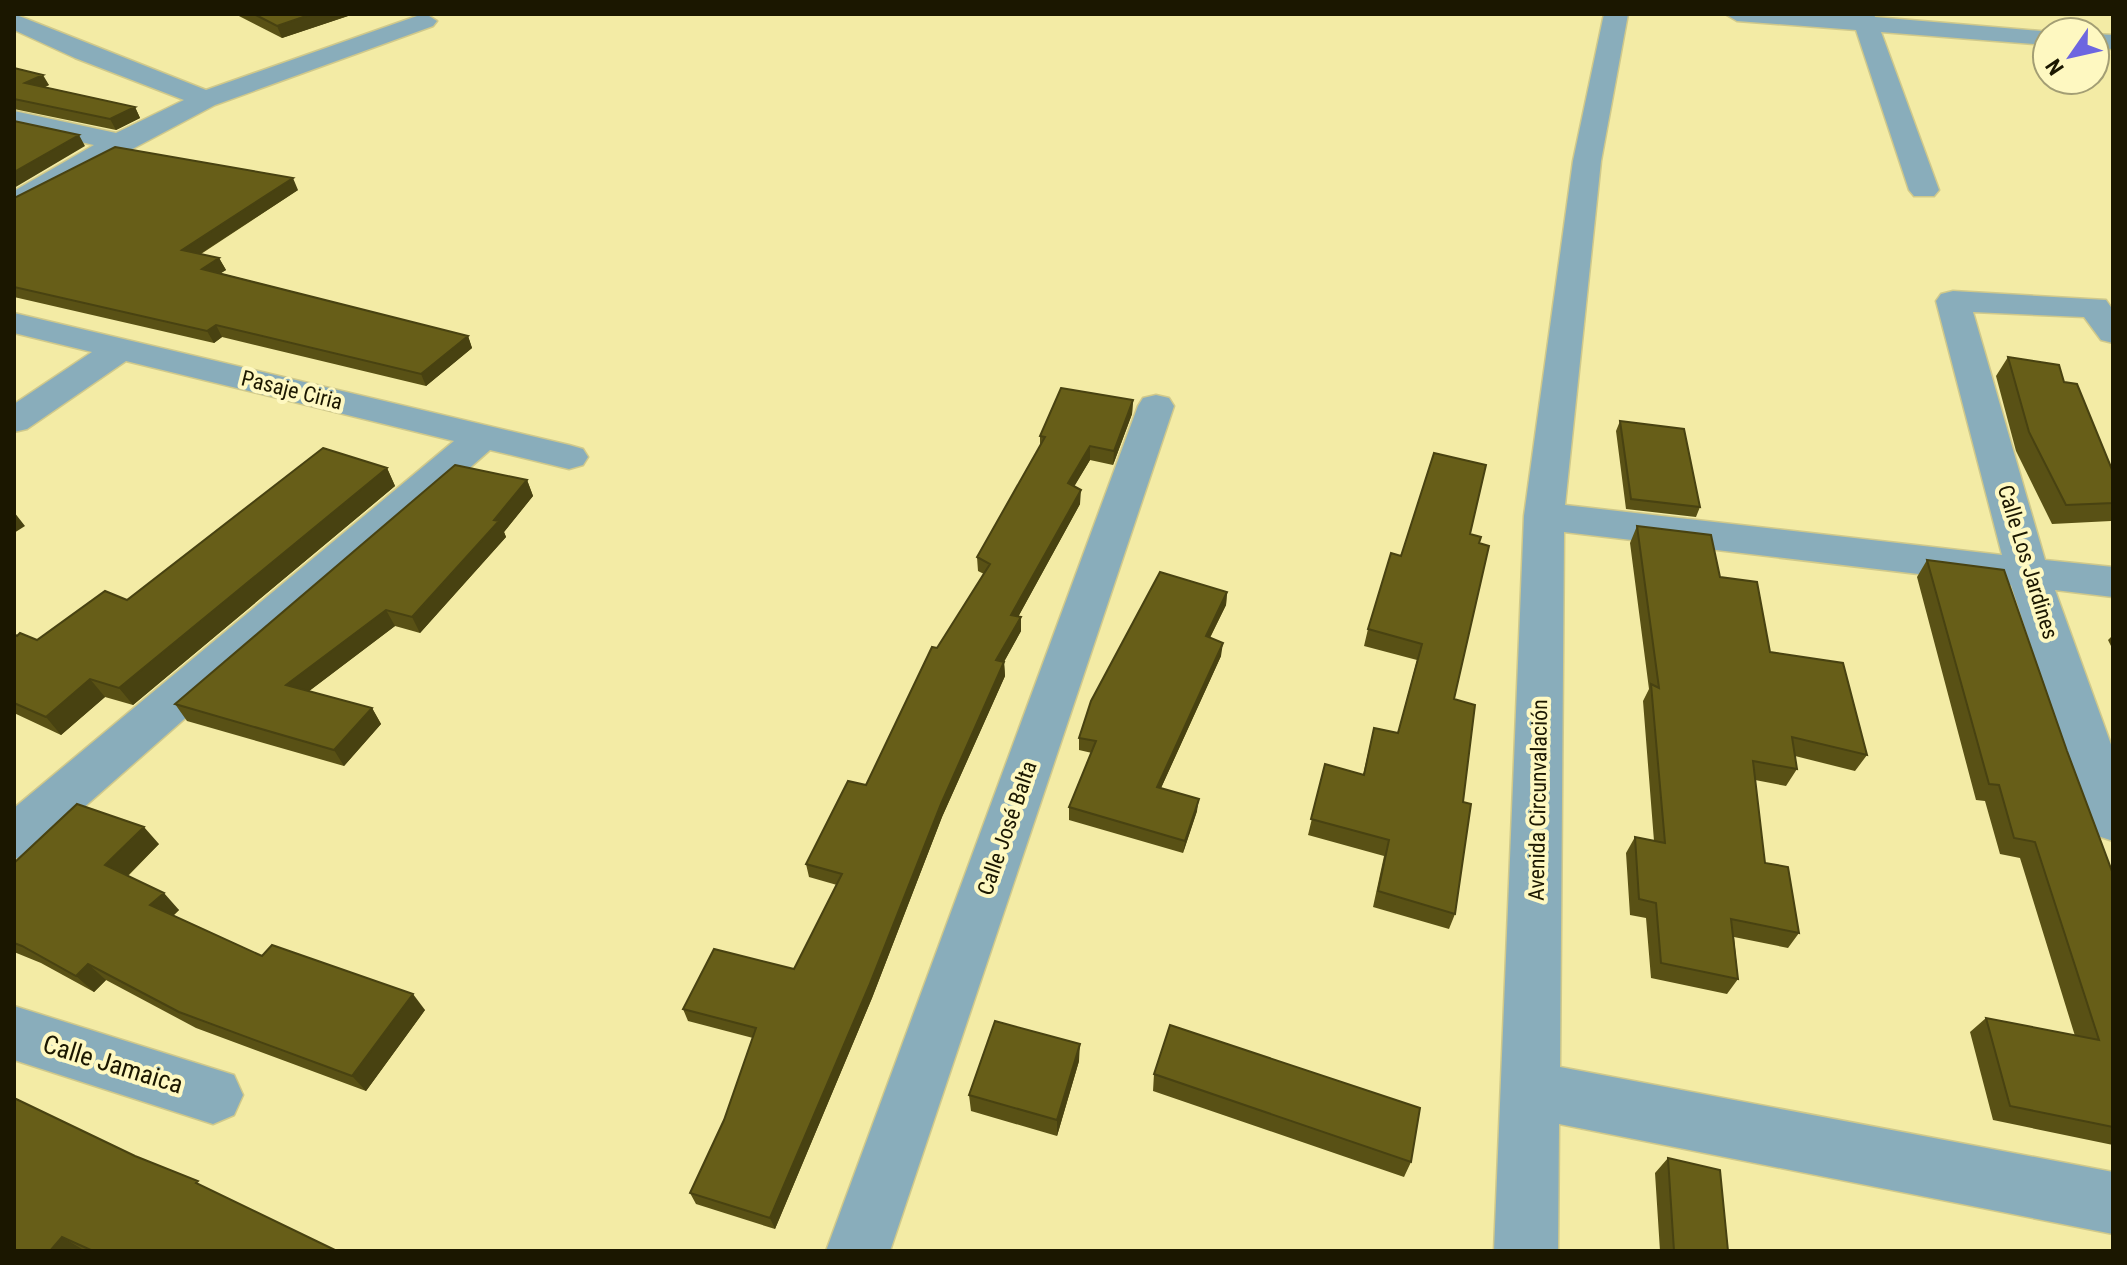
<svg xmlns="http://www.w3.org/2000/svg" width="2127" height="1265" viewBox="0 0 2127 1265" font-family="'Roboto Condensed',sans-serif">
<style>
.lines{fill:none;stroke-linecap:round;stroke-linejoin:round}
.minor-casing{stroke:#d0c98b;stroke-width:3}
.minor{fill:#89adbb;fill-rule:evenodd}
.wall{fill:#595115}
.shaded-wall{fill:#484211}
.building{fill:#675e18;stroke:#484211;stroke-width:2}
.labels{text-anchor:middle;dominant-baseline:central;stroke-width:8;stroke-linejoin:round;paint-order:stroke}
.street-label{font-size:22px;fill:#1b1700;stroke:#fef8c1}
.near-street-label{font-size:26px;fill:#1b1700;stroke:#fef8c1}
</style>
<rect width="100%" height="100%" fill="#f3eba5"/>
<g class="lines">
<defs>
<path id="minor" d="M14,14L206,90L417,16L426,14L437,21L433,26L215,105L14,212V191L94,145L14,127V111L116,133L184,100L75,58L14,30Z
M1604,14H1628L1601,161L1565,505L2002,555L1936,301L1941,294L1953,291L2106,300L2113,310V343L2101,340L2084,317L1973,312L2045,560L2113,567V597L2055,590L2113,750V841L2095,835L2088,820L2011,585L1564,532L1560,1067L2113,1172V1234L1559,1124L1558,1251H1494L1524,516L1573,161Z
M1725,14H1874L1875,17L2052,32H2047V45L1881,32L1939,190L1934,196H1914L1909,190L1856,30L1737,21Z
M2095,34L2113,35V49L2095,48Z
M14,313L569,445L583,449L588,457L583,465L569,469L490,450L32,853L14,859V808L454,441L126,361L27,429L14,432V404L92,352L14,333Z
M1156,395L1169,398L1174,406L890,1251H826L1138,406L1143,398Z
M14,1006L234,1075L243,1095L234,1115L213,1124L14,1060Z"/>
</defs>
<use href="#minor" class="minor-casing"/>
<use href="#minor" class="minor"/>
</g>
<path class="wall" d="M235,14H354L282,38Z
M14,68L49,85L45,87L135,107L140,118L116,130L14,109Z
M298,190L201,254L219,258L226,270L220,273L468,336L472,348L426,386L222,337L214,343L14,297V198Z
M2008,357L2064,382L2113,472V518L2111,521L2052,524L2016,451L1996,376Z
M1133,400L1132,414L1113,465L1090,460L1074,486L1080,504L1018,617L1021,631L1004,662L1005,676L942,817L872,998L775,1229L696,1204L690,1193L724,1120L753,1038L688,1021L683,1009L794,969L837,885L809,877L806,864L866,785L937,648L984,574L978,571L977,557L1040,446V436Z
M1620,421L1700,507L1696,517L1626,509L1616,431Z
M387,468L395,486L133,705L105,697L61,735L14,713V634L37,640L127,600Z
M527,480L533,496L504,532L506,537L420,633L395,626L309,691L372,708L381,724L344,766L187,721L175,704Z
M1637,526L1720,577L1770,652L1867,755L1855,771L1795,756L1797,769L1786,786L1755,780L1765,863L1799,933L1788,948L1734,937L1738,979L1727,994L1651,978L1646,918L1630,915L1626,853L1635,837L1654,841L1643,701L1649,689L1630,543Z
M1470,534L1479,543L1454,699L1463,802L1455,914L1449,929L1373,907L1384,856L1308,835L1325,764L1363,775L1374,728L1398,733L1417,660L1364,646L1368,629L1401,556Z
M1927,560L2067,751L2113,874V1145L1993,1120L1970,1032L1986,1018L2075,1036L2020,858L2000,854L1985,801L1976,800L1917,577Z
M1227,592L1226,605L1210,638L1221,656L1161,788L1197,811L1183,853L1069,820V807L1092,753L1079,750V738Z
M2113,635V650L2108,640Z
M159,844L128,876L179,910L173,916L262,956L425,1010L366,1091L196,1028L106,980L94,992L41,963L14,952V863Z
M1079,1061L1057,1136L971,1111L969,1095Z
M1154,1074L1411,1162L1404,1177L1153,1091Z
M135,1156L208,1189L337,1251H85L82,1249L80,1251H14Z
M1668,1158L1728,1251H1660L1655,1173Z"/>
<path class="shaded-wall" d="M312,14H354L282,38L277,26Z
M43,75L49,85L31,93L25,83Z
M135,107L140,118L116,130L110,119Z
M79,135L85,146L14,188V172Z
M293,178L298,190L189,261L182,250Z
M219,258L226,270L209,281L202,269Z
M216,325L222,337L214,343L207,331Z
M468,336L472,348L426,386L421,374Z
M1133,400L1132,414L1113,465L1114,451Z
M1090,446V460L1068,497V483Z
M387,468L395,486L133,705L119,688Z
M527,480L533,496L504,532L506,537L420,633L412,617Z
M1081,490L1080,504L1012,628L1011,615Z
M14,512L25,526L14,533Z
M1227,592L1226,605L1204,649L1206,636Z
M386,610L395,626L296,701L286,685Z
M1021,617V631L997,674L996,660Z
M1223,643L1221,656L1156,799L1157,787Z
M1004,662L1005,676L942,817L872,998L775,1229L770,1218L941,804Z
M90,679L105,697L61,735L46,717Z
M372,708L381,724L344,766L334,750Z
M1199,799L1197,811L1183,853L1185,841Z
M144,827L159,844L121,882L105,865Z
M164,893L179,910L166,922L150,905Z
M88,964L106,980L94,992L76,976Z
M413,994L425,1010L366,1091L352,1076Z
M1080,1044L1079,1061L1057,1136V1120Z
M62,1237L82,1249L80,1251H50Z"/>
<path class="building" d="M254,14H312L277,26Z
M14,68L43,75L25,83L135,107L110,119L14,99Z
M14,121L79,135L14,172Z
M115,147L293,178L182,250L219,258L202,269L468,336L421,374L216,325L207,331L14,287V198Z
M2008,357L2059,365L2064,382L2077,384L2113,472V503L2066,505L2029,432Z
M1061,388L1133,400L1114,451L1090,446L1068,483L1081,490L1011,615L1021,617L996,660L1004,662L941,804L869,986L770,1218L690,1193L724,1120L756,1028L683,1009L714,949L794,969L842,874L806,864L848,781L866,785L932,647L937,648L990,564L977,557L1045,437L1040,436Z
M1620,421L1684,429L1700,507L1631,499Z
M323,448L387,468L119,688L90,679L46,717L14,703V634L17,636L20,633L37,640L105,591L127,600Z
M1434,453L1486,465L1470,534L1481,537L1479,543L1489,546L1454,699L1475,705L1463,802L1471,804L1455,914L1378,891L1389,840L1311,819L1325,764L1364,775L1374,728L1398,733L1422,644L1368,629L1391,553L1401,556Z
M455,465L527,480L494,520L499,521L412,617L386,610L286,685L372,708L334,750L175,704Z
M1637,526L1711,535L1720,577L1757,582L1770,652L1843,663L1867,755L1792,737L1797,769L1753,761L1765,863L1788,867L1799,933L1731,919L1738,979L1661,963L1656,903L1639,899L1635,837L1665,843L1651,684L1659,688Z
M1927,560L2004,570L2067,751L2113,874V1127L2010,1106L1986,1018L2099,1040L2035,842L2014,838L1999,785L1989,784Z
M1160,572L1227,592L1206,636L1223,643L1157,787L1199,799L1185,841L1069,807L1096,741L1079,738L1091,701Z
M77,804L144,827L105,865L164,893L150,905L262,956L272,945L413,994L352,1076L179,1012L88,964L76,976L22,946L14,943V863Z
M995,1021L1080,1044L1057,1120L969,1095Z
M1170,1025L1420,1108L1411,1162L1154,1074Z
M14,1098L135,1156L198,1181L196,1183L337,1251H93L62,1237L50,1251H14Z
M1668,1158L1720,1170L1728,1251H1674Z"/>
<g class="labels">
<g class="street-label">
<text transform="translate(292 390) rotate(14)">Pasaje Ciria</text>
<text transform="translate(2028 562) rotate(73)">Calle Los Jardines</text>
<text transform="translate(1538 800) rotate(-89)">Avenida Circunvalación</text>
<text transform="translate(1007 828) rotate(-71)">Calle José Balta</text>
</g>
<g class="near-street-label">
<text transform="translate(113 1064) rotate(17)">Calle Jamaica</text>
</g>
</g>
<rect width="2127" height="1265" fill="none" stroke="#1b1700" stroke-width="32"/>
<g transform="translate(2071 56) rotate(236)"><circle r="38" fill="#fef8c1" stroke="#a39e74" stroke-width="2"/>
<path d="M0-6L14 30L0 20L-14 30Z" fill="#6d66e0"/>
<text y="-12" font-size="22" font-weight="bold" text-anchor="middle" fill="#1b1700">N</text>
</g>
</svg>
